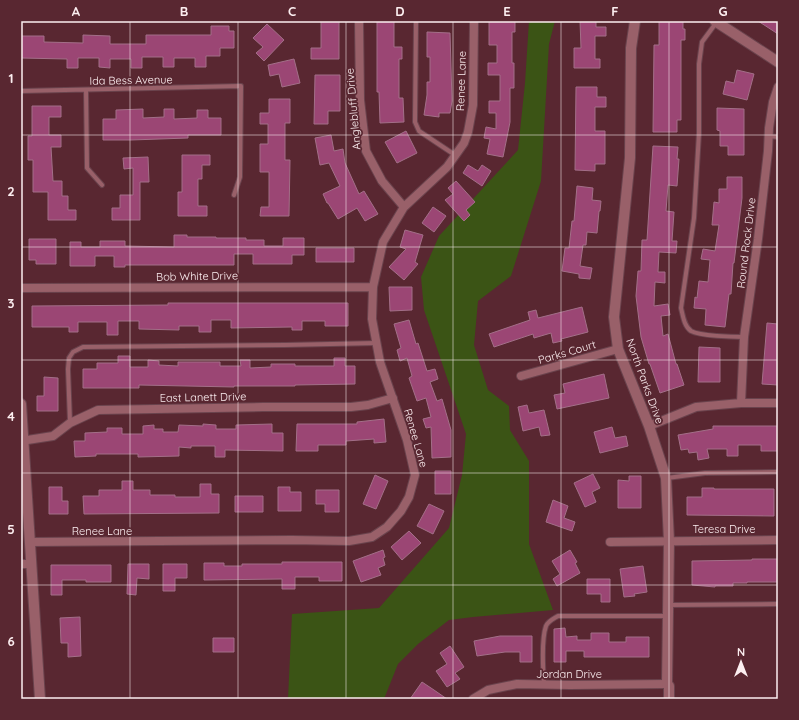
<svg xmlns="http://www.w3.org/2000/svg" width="799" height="720" viewBox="0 0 799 720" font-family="Quicksand,sans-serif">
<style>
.green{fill:#3b5415}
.building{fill:#9b4674;stroke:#a36f88}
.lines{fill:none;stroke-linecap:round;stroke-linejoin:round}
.service-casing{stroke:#6a434d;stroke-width:6}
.minor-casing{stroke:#6a434d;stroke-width:10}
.tertiary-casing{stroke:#6a434d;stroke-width:12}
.service{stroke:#996069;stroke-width:4}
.minor{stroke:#996069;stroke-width:8}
.tertiary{stroke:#996069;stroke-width:10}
.grid{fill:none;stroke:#fceef0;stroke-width:1;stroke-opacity:0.55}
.labels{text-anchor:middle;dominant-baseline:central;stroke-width:3.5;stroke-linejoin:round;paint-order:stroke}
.street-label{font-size:11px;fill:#fceef0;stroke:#592731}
.neatline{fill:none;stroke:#fceef0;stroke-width:1.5}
.grid-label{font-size:13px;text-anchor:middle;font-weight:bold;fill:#fceef0}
</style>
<rect width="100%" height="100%" fill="#592731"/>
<path class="green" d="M529,21H555L549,44L541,181L511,276L478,301L474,345L488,390L509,406L510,430L529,461V544L553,610L473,617L449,620L418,644L398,664L384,699H288L292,614L379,608L449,528L462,475L466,434L424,310L421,277L439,236L518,150L525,83Z"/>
<path class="building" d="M321,21H339V59H311V48H321Z
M377,21H394V47H402V59H399V98H403L404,122L380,123L379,92H377Z
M489,21H515V32H512V63H514V88H510V122L503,157L487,154L490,139L484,138L486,127L496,129V113H489V101H500V75H488V63H497V45H489Z
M580,21H596V27H606V36H595V59H600V68H574V48H581Z
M659,21H683V29H685V40H681V120H677V132H653L654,45H659Z
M758,21H778V34Z
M267,24L284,40L264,61L256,53L263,47L253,38Z
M211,26H229V31H234V48H220V56H206V67H195V58H174V67H163V57H142V68H131V59H110V68L99,67V58H78V68H67V59L21,58V36H44V42L83,43V35L110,36V44H146V35H211Z
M427,32L450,33L452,101L450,113H439V117L424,115L427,95V82H430V57H427Z
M294,59L300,83L282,87L279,74L270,76L268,65Z
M737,70L754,74L747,100L723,94L726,81L734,83Z
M315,75H340V111H328V124H314Z
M576,87H597V97H606V107H595V131H605V164H595V171L575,170Z
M269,99H290V123H285V160H290L289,216H260L261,207H269V172H260V144H268V124H260V113H269Z
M32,106H61V117H49V135H61V147H51L53,181H62V196H68V210H76V220H48V192H33V160H28V136H32Z
M717,108L744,109V155H728V146H720V131L717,130Z
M143,109V118L164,117V109H174V119L197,118V110H208V118H221V135H188V138L131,140H103V119H116V110Z
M406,131L417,153L397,163L385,142Z
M331,135L334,151L343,149L345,163L359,194L364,191L378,214L365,221L357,208L338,219L328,203H327L323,194L340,186L329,163L320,165L315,138Z
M653,146L678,147L677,159H679L677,186L668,185L666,211L674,212L672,241H677L676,253L659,252L658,272H665V283L655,282L654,306L668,304L670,315L661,316L663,336L668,334L676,364H677L684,385L660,393L650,364H649L641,337L636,296L638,271H641L642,240H647Z
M182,155H210V165H202V179H198V206H207V216H178V192H182Z
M148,157L149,182H140V220H112V208H120V195H133V168L124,169L123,158Z
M468,165L478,171L482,165L491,171L482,186L463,173Z
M727,177H742V198L734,263H733L731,294H729L725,327L705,325L706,309L694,308L695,297L697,298L699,281L708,282L710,260L701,259L703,249L715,251L719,225H712L714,202L719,203V189H727Z
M456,181L475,202L466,210L470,215L464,221L445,200L453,194L448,188Z
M577,186L593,188L592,200L601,201L600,211H599L597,233L587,232L586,245H583L580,266L592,268L590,279L579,278V274L562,271L565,248H569L572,221H574Z
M433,207L446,216L434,232L422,223Z
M405,230L423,235L415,262L418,264L404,280L389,267L406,249L400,247Z
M174,235H187V237H216V238H246V240H264V246H283V238H304V255H292V264H253V254H234V265H125V267H114V256H95V266H70V242H81V247H100V241H125V246L174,247Z
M29,239H56V264H36V260H29Z
M316,248H354V262H316Z
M389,287H412V310L390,311Z
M168,303H348V326H325V321H302V330H292V327L231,328V320H211V332H199V326H179V330L139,329V321H118V335H107V322H78V332H69V327H32V306L168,305Z
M582,307L588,332L561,339L562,341L553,343L551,333L534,338L533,334L494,347L489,334L530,320L528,312L536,310L538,318Z
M409,320L416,344L418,343L427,371L435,369L438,379L430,382L437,401L442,399L451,430V457L432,458L431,427L426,428L423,419L431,417L426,398L417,401L409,378L412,376L407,358L400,361L397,350L401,348L394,324Z
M767,323L778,324V385L762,384Z
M699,347L720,348V382H698Z
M118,356H130V367H148V360L159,361V365L178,366V362H220V366H241L240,360H250V368L271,367V364H295V366H334V358H345V366H355V384L295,385V386H234V387L139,385V388H83V369H97V363H118Z
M604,374L609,398L557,409L554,395L565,393L563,384Z
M44,377L58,378V411H37V396H44Z
M527,405L529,413L544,410L550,435L541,436L539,427L523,431L518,407Z
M384,419L386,442L374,443V439L346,441V445H318V451H296L297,424H357V422Z
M203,424L216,425V429H236V425L272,424V433H283V451L225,450V457H215V446H191V448L179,447V456L138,457V454H96V456L75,457L74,441H85V433L107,432V428H122V434H143V426L154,425V429H163V432H178L179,425L203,426Z
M713,426H778V451H761V445H738V456H727V449H707L709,458L698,460L697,452L689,453L688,449L681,450L678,435L713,429Z
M612,427L615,438L626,436L628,446L600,453L594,432Z
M435,471H451V494H435Z
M593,474L600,488L592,492L596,502L585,507L574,483Z
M375,475L388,481L376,509L363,504Z
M629,476H641V508H618V480L629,481Z
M122,481H133V490H150V495H175V497H200V484H211V494H219V513L84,514L83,496H99V490H122Z
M49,487H62V501H68V514H49Z
M278,487H290V492H301V511H278Z
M702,488H714V489H774V516L687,515V497H702Z
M316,490H339V512H325V504H316Z
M235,496H263V512H235Z
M553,500L568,506L564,518L575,522L572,531L546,522Z
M429,504L444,511L433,534L417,526Z
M409,531L421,543L402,560L391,547Z
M383,550L385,557L383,558L385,565L378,568L381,575L361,582L353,561Z
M570,550L577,562L575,563L580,573L557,586L553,579L560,574L552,561Z
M752,559H778V582H747V583H733V586H715V587L692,585V561L752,560Z
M282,562H342V581H319V577H295V589H282V579L204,580V563H224V566H242V564H282Z
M128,564H149V579L137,578L136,595L127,594Z
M163,564H187V578H175V591H163Z
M51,565H111V582H86V580H62V595H51Z
M643,566L647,592L634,594L635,596L624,597L620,569Z
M587,579H610V602H601V594H587Z
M80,617L81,656L68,657V643H61L60,618Z
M565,628L566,637L577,636V640H591V633H609V642H626V637H649V657H584V651H566V662H554V629Z
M500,636H532V662H520V652H505L477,656L474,641Z
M213,638H234V652H213Z
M450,646L464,667L455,673L460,679L447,687L436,671L447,664L440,653Z
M422,682L434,690L447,699H410Z"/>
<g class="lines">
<defs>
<path id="service" d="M416,21L415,122L419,131L455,155
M716,23L702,42L699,64V133L694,218L681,308C683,316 684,326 691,331C700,336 733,337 744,337
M86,90L87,168L102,185
M21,91L241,86L240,177L234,195
M768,136L778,137
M70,422L68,369L69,358L73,352L83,347L285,345L377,343
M667,478L705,473L778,472
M669,605L778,604
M544,684C543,669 541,640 546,626C548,621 553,619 558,616H668"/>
<path id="minor" d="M359,21L360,100L366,151L382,181L404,207
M21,288L373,287
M521,376L618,349
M741,403L744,337L758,239L768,151L769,128L773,102L778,87
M649,426L696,407L741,403H778
M21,441L53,436L70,423L98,410L263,407H351L368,405L393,398
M30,542L292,540L349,541L372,537L387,527L401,511L409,497L415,475L407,440L380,362L372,319L373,287L383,242L404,207L447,167L464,143L468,132L473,105L474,21
M610,542L778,540
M21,564H31
M473,699L488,690L517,684L570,685L667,684"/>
<path id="tertiary" d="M635,21L631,48L630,158L614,317L618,349L649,426L666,478L669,541L667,684L669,686V699
M715,21L778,62
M21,404L40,699"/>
</defs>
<use href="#service" class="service-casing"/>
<use href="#minor" class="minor-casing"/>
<use href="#tertiary" class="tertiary-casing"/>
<use href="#service" class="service"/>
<use href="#minor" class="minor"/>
<use href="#tertiary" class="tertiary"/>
</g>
<path class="grid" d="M130,21V699M238,21V699M346,21V699M453,21V699M561,21V699M669,21V699M21,135H778M21,247H778M21,360H778M21,473H778M21,585H778"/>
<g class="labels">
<g class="street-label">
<text transform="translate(131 80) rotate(-1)">Ida Bess Avenue</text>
<text transform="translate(461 81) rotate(-88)">Renee Lane</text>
<text transform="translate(353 109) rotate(-95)">Anglebluff Drive</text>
<text transform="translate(746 243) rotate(-83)">Round Rock Drive</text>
<text transform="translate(197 276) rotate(-1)">Bob White Drive</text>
<text transform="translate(567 352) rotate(-16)">Parks Court</text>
<text transform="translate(645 381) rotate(70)">North Parks Drive</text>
<text transform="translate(203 397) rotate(-1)">East Lanett Drive</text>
<text transform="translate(416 438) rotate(74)">Renee Lane</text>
<text x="724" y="529">Teresa Drive</text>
<text x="102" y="531">Renee Lane</text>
<text x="569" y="674">Jordan Drive</text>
</g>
</g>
<rect width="799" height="720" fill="none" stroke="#592731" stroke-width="44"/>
<g transform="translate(741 662)" stroke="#592731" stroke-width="3" paint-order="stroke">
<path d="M0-3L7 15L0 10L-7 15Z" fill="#fceef0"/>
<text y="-6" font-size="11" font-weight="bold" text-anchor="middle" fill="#fceef0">N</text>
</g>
<rect x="22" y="22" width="755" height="676" class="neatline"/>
<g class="grid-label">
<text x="76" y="16">A</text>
<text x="184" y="16">B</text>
<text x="292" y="16">C</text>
<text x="400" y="16">D</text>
<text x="507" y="16">E</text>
<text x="615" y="16">F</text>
<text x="723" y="16">G</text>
<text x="11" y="83">1</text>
<text x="11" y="196">2</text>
<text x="11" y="308">3</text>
<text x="11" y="421">4</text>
<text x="11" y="534">5</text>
<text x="11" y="646">6</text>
</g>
</svg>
